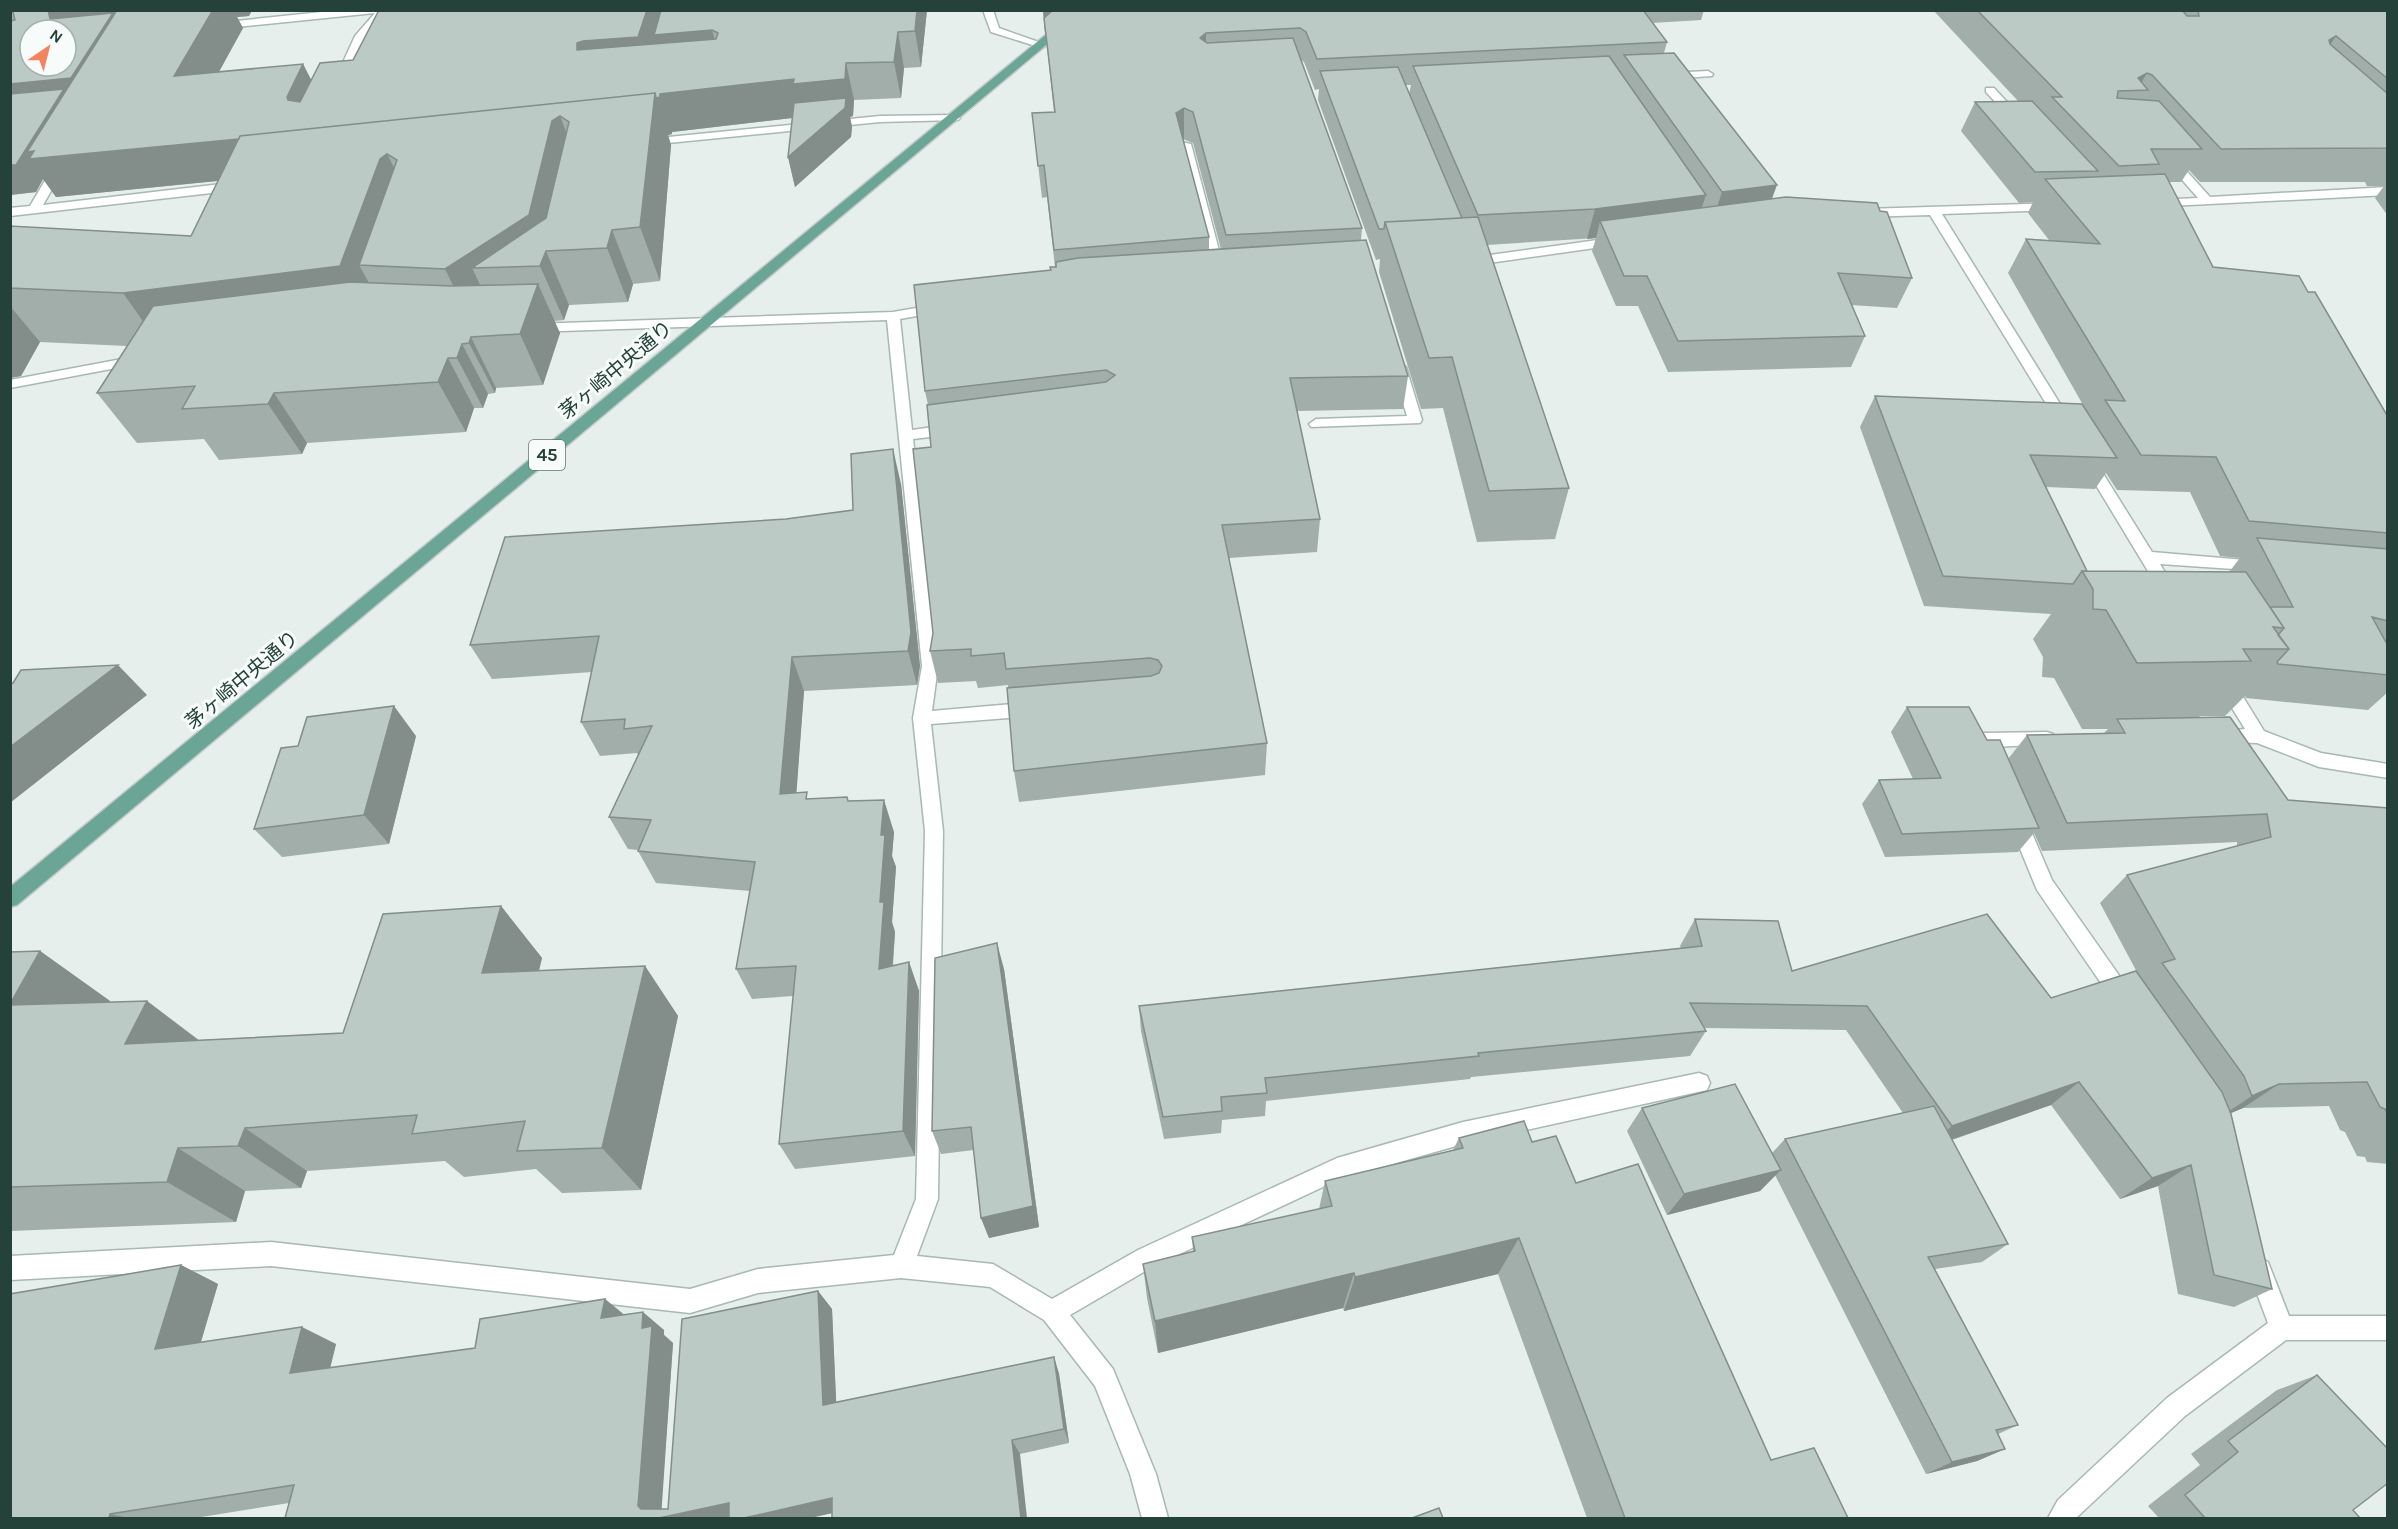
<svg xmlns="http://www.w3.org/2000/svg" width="2398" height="1529" viewBox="0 0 2398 1529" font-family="Karla,'Noto Sans JP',sans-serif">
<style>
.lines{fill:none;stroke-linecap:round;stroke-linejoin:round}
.minor-casing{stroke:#a8b8b2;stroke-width:3}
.major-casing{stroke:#c2cac8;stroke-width:3}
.minor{fill:#fff;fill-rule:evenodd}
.major{fill:#6aa596;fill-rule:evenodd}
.wall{fill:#a1aea9;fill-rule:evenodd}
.shaded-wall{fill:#838d89}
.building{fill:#bbcac4;stroke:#838d89;stroke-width:1.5;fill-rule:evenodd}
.labels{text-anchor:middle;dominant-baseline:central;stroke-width:6;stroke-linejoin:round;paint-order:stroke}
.shield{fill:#f7fbf9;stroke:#637a73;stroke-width:1.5}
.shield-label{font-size:18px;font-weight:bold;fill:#24423a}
.street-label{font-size:20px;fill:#24423a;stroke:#f7fbf9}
</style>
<rect width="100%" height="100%" fill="#e6efeb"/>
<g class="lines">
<defs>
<path id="minor" d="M341,10H388L365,37L344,82L339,85L334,82L355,36L375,13L217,29L212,26L217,23Z
M983,10H993L999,28L1047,45L1042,48L991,32Z
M1708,71L1713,74L1712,76L1668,79L1663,76L1668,73Z
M1986,88H1994L2020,116V120H2012L1986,92Z
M954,115L960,118L958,120L880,122L648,145L642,142L648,139L880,116Z
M1181,142L1191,144L1225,273L1224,276H1214L1213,273L1179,144Z
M2169,155L2173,156L2210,197L2388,187V195L2150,207V201L2154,200L2198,198L2163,158Z
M60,162L66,165L43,205L238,182L244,186L238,190L10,216V208L30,206L54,165Z
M2055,203L2059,204V210L1942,214L2072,423L2065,428L2058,423L1930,215L1864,217L1858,213L1864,209Z
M1619,237L1623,238V244L1468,266L1462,262L1468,258Z
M939,304L946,308L944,311L900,319L912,430L955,424L962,429L955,434L913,439L938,666L932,711L1034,702L1040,704L1043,709L1040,714L1034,716L931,724L943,831L938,1199L917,1256L993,1264L1052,1299L1138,1250L1337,1158L1463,1122L1699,1073L1707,1076L1710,1083L1707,1090L1463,1144L1340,1179L1154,1266L1070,1315L1113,1369L1156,1474L1168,1518H1142L1130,1474L1095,1386L1044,1320L990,1287L901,1278L758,1293L690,1313L271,1266L10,1280V1256L271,1242L690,1289L758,1269L894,1255L916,1199L925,831L913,718L922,666L887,320L532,332L525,328L532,324L893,312Z
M138,356L145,360L143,363L10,388V380Z
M1399,363L1406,367L1422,420L1420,423L1311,427L1309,424L1316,419L1407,416L1392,367Z
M2089,457L2094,459L2152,552L2257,561L2263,563L2265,567L2263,571L2160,564L2177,592L2169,598L2163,596L2082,462Z
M2226,678L2232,679L2264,731L2321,753L2388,764V778L2319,767L2257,743L2213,742L2210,737L2213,732L2245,729L2217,684L2220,679Z
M2047,732L2053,734L2056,739L2053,744L1994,747L1991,752H1979L1974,740L1977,735L1983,733Z
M2018,814L2025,817L2052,880L2130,991L2133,998L2130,1005L2123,1007L2116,1005L2037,890L2009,822L2011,817Z
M2260,1258L2268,1262L2289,1316H2388V1340H2286L2185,1416L2076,1518H2048L2058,1500L2167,1398L2268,1323L2248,1270L2252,1262Z"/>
<path id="major" d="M1076,10H1088L17,905L10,907V887Z"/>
</defs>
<use href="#minor" class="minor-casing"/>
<use href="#major" class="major-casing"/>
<use href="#minor" class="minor"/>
<use href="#major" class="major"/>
</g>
<path class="wall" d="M10,10H252L249,16L237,17L243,28L219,72L303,64L311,80L353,60L379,10H927L921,67L904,68L901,98L854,100L853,116L850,117L852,127L851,137L795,187L788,157L792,118L672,132V134L668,135L671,145L660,281L633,284L628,302L569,305L564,320L554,321L560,333L543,385L496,388L495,393L488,394L483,408H474L466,432L307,443L302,454L219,460L204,439L137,443L97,393L127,346L40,342L21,376L10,378V226L191,236L218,181L56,197L43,179L36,192L10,195Z
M1043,10H1704L1701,20L1652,23L1667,42L1664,53L1772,199L1880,211L1912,278L1897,308L1851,305L1865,336L1851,367L1668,372L1638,306H1616L1592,251L1596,238L1487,245L1569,488L1555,539L1477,542L1443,408L1421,409L1379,272L1380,259L1376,260L1318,100L1319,89L1315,90L1304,62L1301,60L1362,228L1361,240L1408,376L1403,409L1297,411L1320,519L1317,552L1229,558L1267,743L1265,775L1019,802L1014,771L1008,685L978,688L976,681L938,683L930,651L933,633L931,447L928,405L925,391L1050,270L1055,267L1047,197L1042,198L1032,113L1054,112ZM1405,85H1411L1409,94ZM1183,139L1193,143L1221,249L1209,250V237Z
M1933,10H2388V216L2375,198L2384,186H2367L2365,182H2200L2189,170L2181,182H2169L2213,267L2388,417V692L2368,710L2246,698L2245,696L2225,716H2200L2199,717L2288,800L2388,808V1164L2367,1162L2365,1157L2357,1156L2345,1132L2340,1130L2329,1106L2243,1108L2231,1113L2272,1289L2234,1307L2178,1294L2158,1186L2120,1199L2051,1105L1952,1140L2008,1244L1982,1262L1935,1269L2018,1425L1998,1434L2005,1449L1977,1461L1926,1474L1775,1175L1760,1191L1667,1215L1627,1131L1642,1108L1772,1153L1785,1139L1903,1113L1846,1030L1704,1028L1706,1031L1690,1056L1471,1077L1470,1079L1266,1101L1265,1116L1222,1120L1221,1133L1164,1139L1141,1031L1139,1006L1681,948L1680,946L1695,919L1792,971L2051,998L2138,974L2100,903L2127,875L2237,846V842L2042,851L2034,833L2018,852L1885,857L1862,804L1879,780L1913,779L1891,732L1907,707L1987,740L2008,759L2027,735L2104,733L2108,729H2082L2054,678L2042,677L2043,657L2033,639L2051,614L1924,606L1860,427L1875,396L2091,419L2008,273L2026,239L2049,240L2028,213L2033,202L2019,203L1961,131L1975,102L2018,101ZM2106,473L2117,490L2190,492L2220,556L2240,558L2229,572L2087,571L2046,487L2095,489Z
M901,484L920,666L917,685L804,691L796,793L809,799L849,801L894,832L892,856L896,867L892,922L895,932L893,966L909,962L919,991L915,1156L795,1169L779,1144L793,996L752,999L736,969L750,891L656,883L638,851V850L628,849L609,817L638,755L637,753L600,756L581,722L592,672L492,679L470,645L786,519L853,510Z
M416,736L389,844L282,857L254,829Z
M501,906L542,958L539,971L645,966L678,1016L641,1190L562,1193L536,1169L464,1177L445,1161L307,1171L301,1188L245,1191L236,1222L10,1231V952L40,951L110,1001L109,1002L147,1001L199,1040L343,1033Z
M1004,969L1039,1227L989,1238L981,1218L974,1150L941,1154L932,1131Z
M1459,1138L1532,1142L1576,1183L1771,1460L1848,1518H1587L1498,1274L1344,1311L1343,1308L1158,1353L1147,1298L1143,1264L1193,1252L1192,1237L1319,1209L1325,1181L1453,1150Z
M181,1265L218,1284L201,1342L336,1344L330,1368L475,1348L605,1299L624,1315L664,1330V1335L673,1343L661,1509H668L818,1291L832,1309L836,1402L1054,1357L1059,1374L1069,1443L1020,1454L832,1513L810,1518L289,1503L195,1518H10Z
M2317,1375L2353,1510L2360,1518H2159L2148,1506L2200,1465L2191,1454L2277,1390Z"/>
<path class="shaded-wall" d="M48,10H252L249,16L237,17L243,28L196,113L174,76L207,20L123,29L129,39L89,104L75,105L82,116L57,157L256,137L257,139L307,134L287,97L303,64L322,101L307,134L654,98L655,93L656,98L660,97V94L794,79L795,84L845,79L846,63L854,100L853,116L850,117L852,127L851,137L795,187L788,157L833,118L802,121L801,117L672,132V134L668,135L671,145L660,281L640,227L650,137L578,145L569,122L560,116L580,168L573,174L556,250L546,251L569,305L564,320L540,266L472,268L492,310L472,324L445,269L529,215L546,148L399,164L397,160L387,154L414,207L407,212L389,267L359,265L378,299L370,321L162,348L123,293L340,266L377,166L276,177L275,175L56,197L43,179L36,192L10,195V165H16L52,108L10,112V84L71,78L102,31L66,34V30H57L50,19Z
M647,10H669L712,30L722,66L577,50V43Z
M917,10H927L921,67L915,31Z
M1043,10H1072L1045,33Z
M898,32L904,68L901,98L894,62Z
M1206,33V63L1200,38Z
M2336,36L2315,68L2329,40Z
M2147,73L2137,90L2138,78Z
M1184,108V139L1177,145L1176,113Z
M1777,185L1766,215L1712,223L1722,192Z
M1706,195L1696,225L1600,221L1596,238L1587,239L1595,209Z
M612,230L633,284L628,302L607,248Z
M538,284L560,333L543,385L520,334Z
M10,306L40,342L21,376L10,378Z
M471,337L496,388L495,393L469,343Z
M462,344L488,394L483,408L457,358Z
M448,358L474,408L466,432L438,382Z
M274,393L307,443L302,454L268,404Z
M893,449L901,484L920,666L917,685L908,651Z
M792,657L804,691L794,826L780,794Z
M118,665L147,695L10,803V747Z
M394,706L416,736L389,844L364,815Z
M884,800L894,832L892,856L896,867L892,922L895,932L890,998L879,969L881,835Z
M501,906L542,958L526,1022L482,973Z
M997,943L1004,969L1039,1227L989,1238L981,1218Z
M40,951L110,1001L83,1054L10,1006V1004Z
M909,962L919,991L915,1156L903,1131Z
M645,966L678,1016L641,1190L602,1148Z
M147,1001L211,1050L125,1044Z
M2079,1082L2051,1105L1927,1148L1952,1126Z
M2279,1084L2243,1108L2217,1119L2252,1096Z
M245,1128L307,1171L301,1188L238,1146Z
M178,1148L245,1191L236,1222L167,1182Z
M2191,1165L2158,1186L2120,1199L2152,1178Z
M1781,1170L1760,1191L1667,1215L1684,1194Z
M1519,1238L1498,1274L1344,1311L1355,1277Z
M181,1265L218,1284L194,1365L155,1349Z
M1354,1273L1343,1308L1158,1353L1155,1321Z
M818,1291L832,1309L837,1420L823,1405Z
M605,1299L627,1317L601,1318Z
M643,1312L664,1330V1335L673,1343L661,1518L729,1503L730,1518H659L641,1509L638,1506L642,1328Z
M302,1327L336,1344L325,1389L290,1373Z
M1054,1357L1059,1374L1069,1443L1064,1429Z
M1012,1440L1020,1454L1027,1518H1021Z
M2005,1449L1977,1461L1926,1474L1952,1462Z
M832,1498L846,1510L810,1518H744Z
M110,1514L128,1518H109Z"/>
<path class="building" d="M10,10H48L50,19L113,13L71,78L10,84V21L15,20L13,12H10ZM30,30H66V66H30Z
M117,10H213L174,76L303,64L287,97L288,100L300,102L320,63L353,60L379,10H647L638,37L583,41L577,43V50L716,39L718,33L712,30L654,35L661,10H917L915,31L898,32L894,62L846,63L845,79L793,84L794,79L660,94V97L656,98L655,93L240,136L239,139L29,159L34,151L27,152Z
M1053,10H1643L1667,42L1317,59L1306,32L1300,28L1206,33L1200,38L1207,43L1293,38L1362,228L1226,235L1193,112L1184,108L1176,113L1209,237L1054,250L1044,165L1038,166L1032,113L1055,112L1044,18Z
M1977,10H2182L2187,16H2199L2198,10H2388V79L2336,36L2329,40L2330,44L2388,94V148L2221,149L2152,75L2147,73L2138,78L2148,90L2118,91L2117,98L2159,101L2202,149H2151L2159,164L2119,166L2052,97H2062Z
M1674,53L1777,185L1722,192L1624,55Z
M1609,56L1706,195L1595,209L1478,215L1413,66Z
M1398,67L1462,218L1385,222L1384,229H1379L1320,71Z
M64,89L16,165H10V94Z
M655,93L640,227L612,230L607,248L546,251L540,266L472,268L546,218L569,122L560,116L552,121L529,215L445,269L359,265L397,160L387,154L380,159L340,266L123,293L10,288V226L191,236L240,136Z
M846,98L845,108L788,157L794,103Z
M2032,101L2098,171L2035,172L1975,102Z
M2165,174L2213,267L2299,276L2308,292H2315L2388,417V533L2249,521L2216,457L2141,455L2105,400L2125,401L2026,239L2100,244L2045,179Z
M1786,197L1877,203L1880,211L1887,212L1912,278L1838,273L1865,336L1678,341L1647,276H1624L1600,221Z
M1478,217L1569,488L1489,491L1452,357L1429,358L1385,222Z
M1366,240L1408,376L1290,378L1320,519L1222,525L1267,743L1014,771L1007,688L1151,676L1159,673L1162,666L1158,660L1150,658L1006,669L1004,653L971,656V649L930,651L933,633L913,449L931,447L927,405L1106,382L1115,375L1106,370L925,391L914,285L1051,270L1050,267H1056V262L1078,258Z
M350,282L451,286L538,284L520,334L471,337L469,343L462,344L457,358H448L438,382L274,393L268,404L182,409L195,386L97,393L153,306Z
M1875,396L2082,404L2117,458L2030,455L2087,571H2082L2073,584L1943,576Z
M893,449L911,632L908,651L792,657L780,794L807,792L806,799L847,797L848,801L884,800L881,835H885L880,902H884L879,969L909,962L903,1131L779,1144L796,966L736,969L755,862L638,851L651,820L609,817L652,726L624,729L625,719L581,722L599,636L470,645L505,537L786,519L853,510L851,454Z
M2257,538L2388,549V621L2372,617L2388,646V675L2278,664L2277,662L2289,649L2278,635L2284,628L2270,607H2293Z
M2082,571L2246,572L2284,628L2273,627L2289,649H2243L2251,661L2137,663L2106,610L2093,609V589Z
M118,665L10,747V684L13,683L21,670Z
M394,706L364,815L254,829L281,748L298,746L307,717Z
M1907,707H1969L1987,740H2000L2039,828L1902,834L1879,780L1941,778Z
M2230,717L2288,800L2388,808V1114L2385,1109L2380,1107L2367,1082L2279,1084L2252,1096L2244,1076L2162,963L2175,959L2127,875L2271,837L2267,814L2067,823L2027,735L2125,733L2117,719Z
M501,906L482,973L645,966L602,1148L517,1151L525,1121L412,1134L417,1115L245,1128L238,1146L178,1148L167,1182L10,1187V1005L147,1001L125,1044L343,1033L383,914Z
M1987,914L2051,998L2136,971L2222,1092L2231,1114L2272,1289L2214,1275L2191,1165L2152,1178L2079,1082L1952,1126L1867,1006L1690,1003L1706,1031L1478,1053L1479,1056L1265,1078L1267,1093L1221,1097L1222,1111L1163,1117L1139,1006L1702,946L1695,919L1778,921L1792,971Z
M997,943L1033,1206L981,1218L971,1127L932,1131L935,958Z
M40,951L10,1004V952Z
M1735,1084L1781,1170L1684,1194L1642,1108Z
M1934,1106L2008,1244L1928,1257L2018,1425L1996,1430L2005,1449L1952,1462L1785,1139Z
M1524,1121L1532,1142L1556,1136L1576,1183L1638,1164L1771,1460L1814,1448L1848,1518H1625L1519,1238L1355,1277L1354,1273L1155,1321L1143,1264L1195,1251L1192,1237L1332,1206L1325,1181L1463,1148L1459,1138Z
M181,1265L155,1349L302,1327L290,1373L475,1348L480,1319L605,1299L601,1318L643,1312L642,1328L652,1326L638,1506L641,1509H668L682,1319L818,1291L823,1405L1054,1357L1064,1429L1012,1440L1021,1518H832V1498L744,1518H729V1503L659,1518H285L294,1485L110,1514L109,1518H10V1294Z
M2317,1375L2388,1449V1483L2353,1510L2360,1518H2205L2185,1495L2238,1452L2228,1441Z
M1439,1508L1443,1518H1412Z"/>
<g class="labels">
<rect class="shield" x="529" y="440" width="36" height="30" rx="4.5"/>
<g class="shield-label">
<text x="547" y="455">45</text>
</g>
<g class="street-label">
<text transform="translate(616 370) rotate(-40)">茅ヶ崎中央通り</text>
<text transform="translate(242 680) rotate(-40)">茅ヶ崎中央通り</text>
</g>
</g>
<rect width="2398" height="1529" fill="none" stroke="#24423a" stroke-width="24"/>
<g transform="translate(48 48) rotate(35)"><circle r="28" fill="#f7fbf9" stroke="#a3b1ad" stroke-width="1.5"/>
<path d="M0-4.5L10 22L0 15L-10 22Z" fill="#f4845f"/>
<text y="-9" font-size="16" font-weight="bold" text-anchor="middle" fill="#24423a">N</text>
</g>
</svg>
